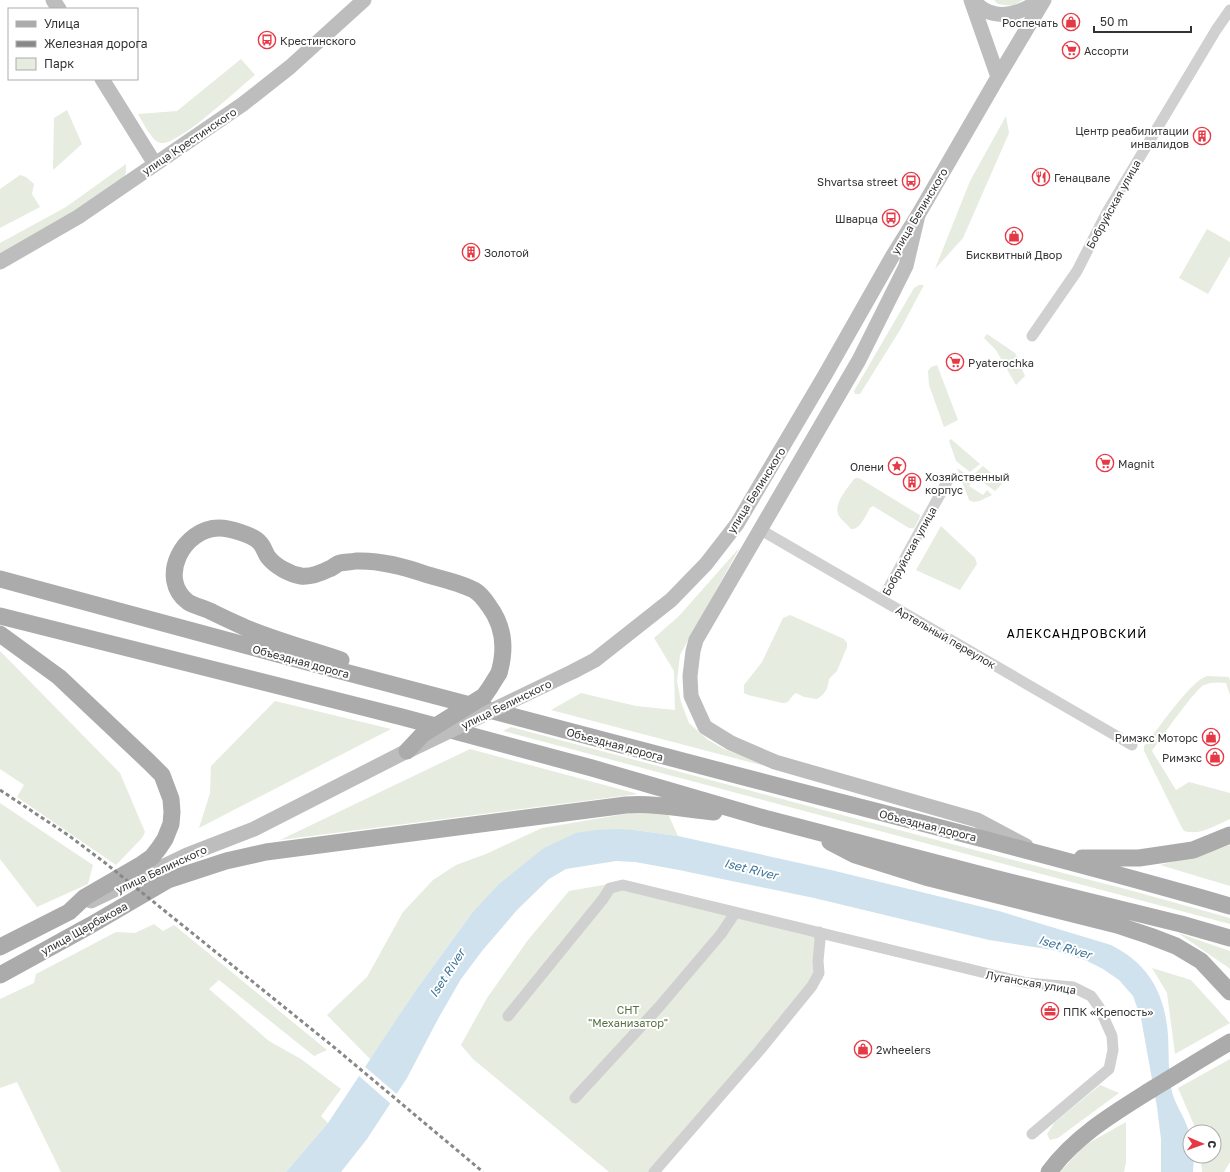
<svg xmlns="http://www.w3.org/2000/svg" width="1230" height="1172" viewBox="0 0 1230 1172" font-family="'Golos Text',sans-serif">
<style>
.green{fill:#e6ecdf}
.water{fill:#cfe2ee}
.pier{fill:#fff}
.lines{fill:none;stroke-linecap:round;stroke-linejoin:round}
.street{stroke:#d0d0d0;stroke-width:11}
.secondary{stroke:#bdbdbd;stroke-width:15}
.primary{stroke:#ababab;stroke-width:17}
.rail{stroke:#888;stroke-width:3;stroke-dasharray:4 3;stroke-linecap:butt}
.secondary-bridge{stroke:#bdbdbd;stroke-width:15}
.primary-bridge{stroke:#ababab;stroke-width:17}
.labels{text-anchor:middle;dominant-baseline:central;stroke-width:4;stroke-linejoin:round;paint-order:stroke}
.poi-label{font-size:11px;fill:#333;stroke:#fff;text-anchor:start}
.street-label{font-size:11px;fill:#333;stroke:#fff}
.park-label{font-size:11px;fill:#56703f;stroke:#fff}
.neighbourhood-label{font-size:12px;letter-spacing:1px;fill:#000;stroke:#fff}
.water-label{font-size:12px;font-style:italic;fill:#3f7597;stroke:#fff}
</style>
<rect width="100%" height="100%" fill="#fff"/>
<path class="green" d="M994,0H1023L1013,6L998,4Z
M241,59L255,75C240,87 178,146 161,143C152,142 143,122 138,114L177,111Z
M67,110L82,144L53,170L54,118Z
M1006,116L1009,133L963,238L935,269L970,181Z
M126,164V172L124,178L66,216L0,255V243L66,207Z
M20,175L26,177L34,184L32,194L40,207L0,228V189Z
M1207,229L1230,242V256L1208,294L1179,278Z
M919,285H924L900,330L860,394H855L854,391L914,288Z
M987,334L1015,353L1025,376L1016,385L996,350L984,338Z
M937,365L958,420L944,427L929,385L928,371L931,367Z
M951,439L980,464L970,472L956,461L949,441Z
M983,466L1003,483L995,491L973,475Z
M957,468L973,479L969,486L983,495L987,490L992,495C985,498 976,505 969,500Z
M856,478H859L918,514L920,515L919,519L914,528H909L873,506L870,508C866,515 860,530 851,529C847,524 840,519 838,514C834,502 848,488 854,479Z
M941,526L975,558L977,564L960,590L916,570Z
M740,547L680,655L677,681L681,702L689,723L708,740L724,749L776,769L551,710L581,693L636,706L675,710L674,671L654,638L679,616Z
M790,615L844,639L847,643V647L837,671L829,679C828,689 825,694 817,699L804,697L796,693C790,696 790,704 782,703L748,695L744,693V685L762,662L783,618Z
M0,651L120,773L145,832L142,838L116,865L17,797L24,785L0,769Z
M1207,676L1229,677L1230,681V695L1226,683C1219,682 1210,682 1204,685C1195,689 1160,740 1152,751L1176,790L1189,782L1230,793V819C1216,825 1200,836 1184,831L1180,824L1144,751V746C1157,731 1190,681 1207,676Z
M275,701L391,729L199,828L210,793L211,766Z
M511,727L948,843L1133,891L1230,918V924L503,731Z
M470,749L638,794L280,840Z
M0,803L93,865L88,884L37,907L0,859Z
M637,812L668,814L678,836L634,830H596L472,913L416,990L371,1060L327,1015L367,977L403,912L433,880L456,865L486,854L542,828Z
M1230,845V886L1160,865L1200,855Z
M626,881L804,925L820,940L823,978L755,1061L658,1172H609L473,1059L461,1045L487,998L528,940L569,891Z
M154,924L163,931L174,925L327,1050L314,1056L219,980L209,989L269,1041L301,1059L341,1089L321,1116L328,1123L286,1172H61L17,1082L0,1088V999L34,983L36,974L116,932L135,933Z
M1178,933L1230,951V969L1229,968Z
M1152,968L1191,980L1230,1023L1175,1054L1167,993Z
M1230,1059V1162L1224,1172H1202L1201,1156H1214V1132H1197L1178,1088Z
M1100,1085L1119,1093L1058,1138L1050,1140L1047,1134L1055,1122Z
M1126,1122V1163L1124,1172H1060L1085,1145Z"/>
<path class="water" d="M617,829L634,830L678,836L831,870L999,911L1111,945C1149,964 1165,994 1168,1035C1169,1052 1168,1070 1171,1087C1173,1103 1185,1116 1189,1132C1192,1139 1190,1149 1190,1156H1194L1193,1172H1161V1139L1157,1107L1141,1018L1133,996L1119,980L1103,969L1085,960L1053,950L989,940L814,898L679,870L635,862L616,861L566,869L549,879L517,910L482,951L461,979L438,1019L407,1078L367,1139L341,1172H286L328,1123L416,990L472,913L499,884L544,848L576,833L596,830Z"/>
<path class="pier" d="M364,1066L398,1095L392,1105L358,1075Z"/>
<g class="lines">
<path class="street" d="M1032,336L1077,271L1107,212L1216,30L1230,10
M761,530L1132,745
M882,600L948,480
M508,1016L603,899L610,888L623,885L1010,979L1028,983L1073,987L1091,996L1099,1007L1112,1036L1113,1050L1109,1069L1032,1134
M575,1098L659,1007L721,934L735,913
M654,1172L760,1050L812,986L819,973L818,961L820,940L819,932"/>
<path class="secondary" d="M53,0L59,9
M971,0L998,77
M973,0C992,23 1019,15 1040,0
M102,79L155,164
M918,215L906,266L859,360L696,640L693,651L690,676L691,696L705,727L731,743L775,762L977,820L1026,846
M0,262L78,217L243,104L290,67L364,0
M574,671L595,660L671,600L706,564L737,524L825,375L892,257L918,215L998,77L1044,0
M91,901L187,855L254,829L407,751"/>
<path class="primary" d="M0,579C239,644 477,708 717,770C888,815 1060,857 1230,906
M0,616L402,717L592,768L764,818L990,877L1181,924L1230,938
M0,634L59,677L149,762L162,775L171,799L172,812L171,824L165,839L159,848L152,857L142,864L85,897L69,912L0,947
M341,660C308,649 275,640 244,627C233,622 222,617 212,612C205,608 194,606 188,602C157,579 183,528 219,528C229,528 254,535 260,543C264,547 265,553 268,557C275,566 289,574 301,576C309,577 321,573 329,569C333,568 336,564 340,563C345,562 351,562 356,561C381,560 405,567 428,575C443,579 460,583 474,590C481,594 485,600 489,606C504,626 506,649 499,673
M830,842L855,855L925,877L1117,925L1150,936L1176,946L1201,961L1230,992
M1082,858H1139L1193,850L1230,835
M0,975L91,925L168,880L226,861L266,852L626,805C656,803 684,809 714,812
M1049,1172C1076,1135 1116,1112 1154,1088C1179,1073 1204,1057 1230,1042"/>
<path class="rail" d="M0,790L68,835L104,862L335,1048L483,1172"/>
<path class="secondary-bridge" d="M410,750L574,671"/>
<path class="primary-bridge" d="M407,751L423,734L484,696L489,689L499,673"/>
</g>
<defs>
<symbol id="shop-ring" viewBox="-11 -11 22 22"><circle r="9.5" fill="#fff" stroke="#e63946" stroke-width="1.5"/><path d="M-5-2.5h2.3a2.7 3.5 0 0 1 5.4 0H5L5.5 6h-11ZM-1.5-2.5h3a1.5 2.3 0 0 0-3 0Z" fill="#e63946"/></symbol>
<symbol id="bus-ring" viewBox="-11 -11 22 22"><circle r="9.5" fill="#fff" stroke="#e63946" stroke-width="1.5"/><path d="M-5-6H5V4H4V6H2V4H-2V6H-4V4H-5ZM-3.5-4V0h7V-4ZM-3.5 1.2v1.5H-2V1.2ZM2 1.2v1.5H3.5V1.2Z" fill="#e63946"/></symbol>
<symbol id="supermarket-ring" viewBox="-11 -11 22 22"><circle r="9.5" fill="#fff" stroke="#e63946" stroke-width="1.5"/><path d="M-6-5.5h2.5l.6 2H6L4.5 2H-2.5L-4.4-4H-6ZM-1.5 3.2a1.3 1.3 0 1 0 .1 0ZM3 3.2a1.3 1.3 0 1 0 .1 0Z" fill="#e63946"/></symbol>
<symbol id="building-ring" viewBox="-11 -11 22 22"><circle r="9.5" fill="#fff" stroke="#e63946" stroke-width="1.5"/><path d="M-4-6H4V6H1V3H-1V6H-4ZM-2.5-4.3h1.7v1.8h-1.7ZM.8-4.3h1.7v1.8H.8ZM-2.5-1h1.7V.8h-1.7ZM.8-1h1.7V.8H.8Z" fill="#e63946"/></symbol>
<symbol id="restaurant-ring" viewBox="-11 -11 22 22"><circle r="9.5" fill="#fff" stroke="#e63946" stroke-width="1.5"/><path d="M-5-6h1v4h1v-4h1v4h1v-4h1v5L-1.5 .5V6h-2V.5L-5-1ZM5-6V6H3V1.5H1.5Q1.5-4 5-6Z" fill="#e63946"/></symbol>
<symbol id="sight-ring" viewBox="-11 -11 22 22"><circle r="9.5" fill="#fff" stroke="#e63946" stroke-width="1.5"/><path d="M0-6L1.8-2.2L6-1.7L2.9 1.2L3.7 5.4L0 3.3L-3.7 5.4L-2.9 1.2L-6-1.7L-1.8-2.2Z" fill="#e63946"/></symbol>
<symbol id="office-ring" viewBox="-11 -11 22 22"><circle r="9.5" fill="#fff" stroke="#e63946" stroke-width="1.5"/><path d="M-6-3h4V-5.5h4V-3h4V5H-6ZM-1-4.5V-3h2v-1.5ZM-6 0V1H6V0Z" fill="#e63946"/></symbol>
</defs>
<g fill-rule="evenodd">
<use href="#shop-ring" x="1061" y="12" width="20" height="20"/>
<use href="#bus-ring" x="257" y="30" width="20" height="20"/>
<use href="#supermarket-ring" x="1061" y="40" width="20" height="20"/>
<use href="#building-ring" x="1192" y="126" width="20" height="20"/>
<use href="#restaurant-ring" x="1031" y="167" width="20" height="20"/>
<use href="#bus-ring" x="901" y="171" width="20" height="20"/>
<use href="#bus-ring" x="881" y="208" width="20" height="20"/>
<use href="#shop-ring" x="1004" y="226" width="20" height="20"/>
<use href="#building-ring" x="461" y="242" width="20" height="20"/>
<use href="#supermarket-ring" x="945" y="352" width="20" height="20"/>
<use href="#supermarket-ring" x="1095" y="453" width="20" height="20"/>
<use href="#sight-ring" x="887" y="456" width="20" height="20"/>
<use href="#building-ring" x="902" y="472" width="20" height="20"/>
<use href="#shop-ring" x="1201" y="727" width="20" height="20"/>
<use href="#shop-ring" x="1205" y="747" width="20" height="20"/>
<use href="#office-ring" x="1040" y="1001" width="20" height="20"/>
<use href="#shop-ring" x="853" y="1039" width="20" height="20"/>
</g>
<g class="labels">
<g class="poi-label">
<text x="1058" y="22" text-anchor="end">Роспечать</text>
<text x="280" y="40">Крестинского</text>
<text x="1084" y="50">Ассорти</text>
<text x="1189" y="130" text-anchor="end">Центр реабилитации<tspan x="1189" dy="13">инвалидов</tspan></text>
<text x="1054" y="177">Генацвале</text>
<text x="898" y="181" text-anchor="end">Shvartsa street</text>
<text x="878" y="218" text-anchor="end">Шварца</text>
<text x="484" y="252">Золотой</text>
<text x="1014" y="254" text-anchor="middle">Бисквитный Двор</text>
<text x="968" y="362">Pyaterochka</text>
<text x="1118" y="463">Magnit</text>
<text x="884" y="466" text-anchor="end">Олени</text>
<text x="925" y="476">Хозяйственный<tspan x="925" dy="13">корпус</tspan></text>
<text x="1198" y="737" text-anchor="end">Римэкс Моторс</text>
<text x="1202" y="757" text-anchor="end">Римэкс</text>
<text x="1063" y="1011">ППК «Крепость»</text>
<text x="876" y="1049">2wheelers</text>
</g>
<g class="street-label">
<text transform="translate(189 141) rotate(-34)">улица Крестинского</text>
<text transform="translate(1113 204) rotate(-61)">Бобруйская улица</text>
<text transform="translate(919 211) rotate(-59)">улица Белинского</text>
<text transform="translate(756 490) rotate(-58)">улица Белинского</text>
<text transform="translate(909 551) rotate(-61)">Бобруйская улица</text>
<text transform="translate(946 637) rotate(30)">Артельный переулок</text>
<text transform="translate(301 661) rotate(15)">Объездная дорога</text>
<text transform="translate(506 704) rotate(-26)">улица Белинского</text>
<text transform="translate(615 744) rotate(15)">Объездная дорога</text>
<text transform="translate(928 825) rotate(14)">Объездная дорога</text>
<text transform="translate(161 869) rotate(-25)">улица Белинского</text>
<text transform="translate(84 928) rotate(-29)">улица Щербакова</text>
<text transform="translate(1031 982) rotate(10)">Луганская улица</text>
</g>
<g class="park-label">
<text x="628" y="1009">СНТ<tspan x="628" dy="13">"Механизатор"</tspan></text>
</g>
<g class="neighbourhood-label">
<text x="1077" y="633">АЛЕКСАНДРОВСКИЙ</text>
</g>
<g class="water-label">
<text transform="translate(751 869) rotate(14)">Iset River</text>
<text transform="translate(1065 947) rotate(17)">Iset River</text>
<text transform="translate(447 973) rotate(-57)">Iset River</text>
</g>
</g>
<rect x="8" y="8" width="130" height="72" fill="#ffffff" stroke="#adadad"/>
<rect x="16" y="21" width="20" height="6" fill="#ababab" stroke="#adadad"/>
<text x="44" y="28" font-size="12" fill="#333333">Улица</text>
<rect x="16" y="41" width="20" height="6" fill="#888888" stroke="#adadad"/>
<text x="44" y="48" font-size="12" fill="#333333">Железная дорога</text>
<rect x="16" y="58" width="20" height="12" fill="#e6ecdf" stroke="#adadad"/>
<text x="44" y="68" font-size="12" fill="#333333">Парк</text>
<g transform="translate(1202 1144) rotate(92)"><circle r="19" fill="#ffffff" stroke="#adadad"/>
<path d="M0-3L7 15L0 10L-7 15Z" fill="#e63946"/>
<text y="-6" font-size="11" font-weight="bold" text-anchor="middle" fill="#333333">С</text>
</g>
<path d="M1094 26v6h97v-6" fill="none" stroke="#333333" stroke-width="2"/>
<text x="1100" y="26" font-size="12" fill="#333333" stroke="#ffffff" stroke-width="3" paint-order="stroke">50 m</text>
</svg>
